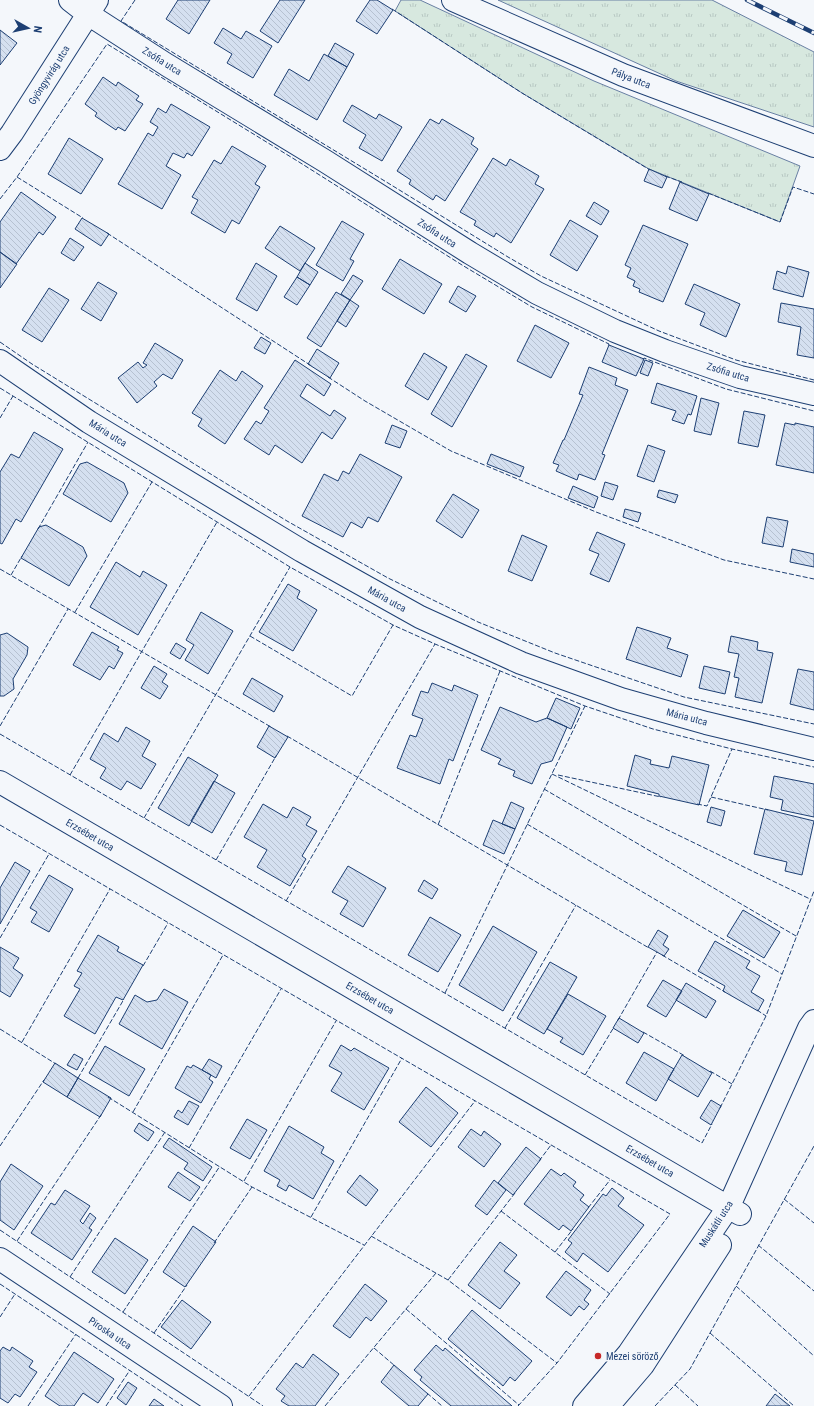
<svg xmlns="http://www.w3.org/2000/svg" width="814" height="1406" viewBox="0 0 814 1406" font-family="'Roboto Condensed',sans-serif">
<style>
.grass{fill:url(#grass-tufts);stroke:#687fa3}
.building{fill:url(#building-back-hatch);stroke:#1d3f73}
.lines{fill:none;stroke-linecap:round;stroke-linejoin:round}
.minor-casing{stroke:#1d3f73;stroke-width:24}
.tertiary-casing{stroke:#1d3f73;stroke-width:24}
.minor{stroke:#f4f7fb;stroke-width:22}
.tertiary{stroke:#f4f7fb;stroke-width:22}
.rail-casing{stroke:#1d3f73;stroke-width:4.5}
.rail{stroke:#f4f7fb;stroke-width:3;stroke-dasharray:9;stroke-linecap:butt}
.fence{stroke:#1d3f73;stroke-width:1;stroke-dasharray:5 2;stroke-linecap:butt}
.poi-dot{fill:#c62828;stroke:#f4f7fb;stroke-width:1.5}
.labels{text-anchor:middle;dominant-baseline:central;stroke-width:3;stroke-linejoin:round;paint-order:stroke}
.street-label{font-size:10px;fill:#1d3f73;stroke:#f4f7fb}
.poi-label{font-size:10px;fill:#1d3f73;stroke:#f4f7fb;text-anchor:start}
</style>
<defs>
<pattern id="grass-tufts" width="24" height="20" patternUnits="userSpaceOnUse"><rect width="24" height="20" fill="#d7e8df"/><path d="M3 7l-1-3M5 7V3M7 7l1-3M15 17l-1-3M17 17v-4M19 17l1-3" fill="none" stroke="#b8c8c3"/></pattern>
<pattern id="building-back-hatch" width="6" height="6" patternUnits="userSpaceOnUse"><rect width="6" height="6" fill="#d5e0f0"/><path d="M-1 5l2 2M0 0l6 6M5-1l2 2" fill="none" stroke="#b6c1d1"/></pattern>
</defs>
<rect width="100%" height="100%" fill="#f4f7fb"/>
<path class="grass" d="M401,0H420L594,81L800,166L780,222L649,169L522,93L395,11Z
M498,0H712L814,52V127L676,81Z"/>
<path class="building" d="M178,0H210L189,34L166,19Z
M280,0H305L278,43L260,31Z
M370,0H377L393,10L377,34L356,21Z
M223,28L241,39L246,31L272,46L253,78L227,63L232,54L214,43Z
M0,30L17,43L0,65Z
M335,43L354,54L347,67L328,56Z
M324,54L347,67L317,120L274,95L289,69L309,81Z
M103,77L116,86L118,82L139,96L136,100L143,104L125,131L118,127L116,130L95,116L97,113L85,104Z
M171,104L210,127L192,156L187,153L184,158L173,153L166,166L181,175L162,209L118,184L148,133L153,136L158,127L150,122L158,108L166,113Z
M352,105L376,119L379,114L402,127L382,161L359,148L366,135L343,121Z
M430,119L439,124L442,119L474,138L471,144L478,149L445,201L436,195L433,200L409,184L411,180L397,171Z
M69,138L103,159L81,194L48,174Z
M232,146L266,166L255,184L260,187L239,224L232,220L225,233L191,213L198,200L192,197L214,160L221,164Z
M493,158L506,166L510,159L539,176L535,184L544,189L511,243L496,233L494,237L474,225L476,221L460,212Z
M649,169L667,177L662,188L644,181Z
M680,182L709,194L697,221L669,209Z
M21,192L56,217L43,235L39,232L16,264L0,252V222Z
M594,202L609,211L601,225L586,216Z
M82,218L109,234L101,246L75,229Z
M570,220L598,236L577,271L550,255Z
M342,221L364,234L350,259L354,261L343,281L316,265Z
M643,225L688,244L663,302L639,292L640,289L633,286L635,281L627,277L631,268L625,265Z
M280,226L315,248L300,271L265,248Z
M70,238L84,247L74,261L61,253Z
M0,252L17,264L0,288Z
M400,259L442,284L424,314L382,289Z
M256,263L277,276L257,311L236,299Z
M305,263L318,272L310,285L297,277Z
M788,266L809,272L803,297L773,289L777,271L786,274Z
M353,275L363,281L350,300L341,294Z
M297,277L310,285L297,305L284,297Z
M98,282L117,293L101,321L81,309Z
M694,284L740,304L726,337L700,325L705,313L685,304Z
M458,286L476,296L466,312L449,302Z
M49,288L69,300L42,342L22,330Z
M336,292L350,300L321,347L307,338Z
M350,300L359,306L346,327L337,321Z
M781,303L814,309V358L797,355L801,327L778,322Z
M535,325L569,343L551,378L517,361Z
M261,337L271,343L265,354L254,348Z
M155,343L183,360L172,379L163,374L154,382L157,386L137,403L118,378L138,362L143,368L147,365L143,363Z
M609,345L644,359L636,376L602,362Z
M317,349L339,363L330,378L308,364Z
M424,353L447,367L428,400L405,386Z
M466,354L487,366L452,427L431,414Z
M295,360L331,384L324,396L307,384L300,396L330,416L334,410L346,418L332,439L322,432L302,463L275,445L269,455L244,439L256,421L261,424L269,411L264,408Z
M645,360L653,363L648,376L640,373Z
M589,367L617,378L615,385L628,390L602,454L605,455L595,480L579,474L577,480L556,471L559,465L553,463L563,440H564L583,395L579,394Z
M220,370L236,381L242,371L263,386L225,444L198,426L202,419L192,413Z
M657,383L697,396L691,415L688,414L684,424L672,420L676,411L651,403Z
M701,398L719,403L711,435L694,431Z
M744,411L765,415L758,447L738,443Z
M785,423L795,425V423L814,427V473L776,465Z
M392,425L407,431L400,448L385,443Z
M34,432L63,449L21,522L16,519L2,544L0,543V472L11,454L19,458Z
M648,445L665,451L654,482L637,476Z
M360,454L402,477L378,522L368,517L362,528L351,522L343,537L302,516L324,474L338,481L343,471L349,474Z
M491,454L524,467L520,477L487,464Z
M87,462L124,483L128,493L111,522L63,494L80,464Z
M605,482L618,486L613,500L601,496Z
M573,486L598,497L594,508L568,498Z
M659,490L678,495L675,503L657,497Z
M453,494L479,510L462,538L436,521Z
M625,509L641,513L638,522L623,517Z
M767,517L788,521L783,547L762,543Z
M46,525L83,547L87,556L69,586L21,558L39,527Z
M597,532L625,544L609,582L590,574L599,554L589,550Z
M522,535L547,546L532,581L508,571Z
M792,549L814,554V567L790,562Z
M116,562L140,577L143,571L167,585L138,635L90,607Z
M288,584L300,591L297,598L317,610L293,651L259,632Z
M201,612L233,631L208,674L185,660L194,645L186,640Z
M637,627L671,638L667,648L688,655L681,677L626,659Z
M92,632L119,647L117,650L123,653L114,669L109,666L100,680L73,665Z
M7,633L28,647L27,655L13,679L14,689L4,696H0V635Z
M731,636L758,642L757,650L773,653L762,703L735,697L739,678L734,677L739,654L728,652Z
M176,643L186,649L180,659L170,653Z
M154,666L167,674L162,682L168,686L160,699L141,688Z
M704,666L730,672L725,694L699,688Z
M798,669L814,672V710L790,704Z
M252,678L283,696L274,712L243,694Z
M432,683L452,691L454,685L478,695L453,761L449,759L440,784L397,768L410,735L416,737L423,719L412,715L421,691L428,693Z
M556,698L580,708L571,729L547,718Z
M500,707L536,722L547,718L567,727L552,761L541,764L532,784L513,776L515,771L498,764L501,759L481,750Z
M269,726L288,737L275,758L257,747Z
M126,727L150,741L142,756L156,764L141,789L127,781L121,790L100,778L106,768L90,759L104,733L118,742Z
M635,755L651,760L650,764L669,768L672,756L709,765L699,805L659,796V794L627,786Z
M188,757L218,775L189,826L158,808Z
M774,776L814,784V817L781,810L783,800L770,797Z
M214,781L235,793L212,833L191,821Z
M511,802L524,808L515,829L502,824Z
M263,804L287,818L293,807L311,817L306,825L317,831L302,856L306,859L290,886L257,867L267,850L244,837Z
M711,807L725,811L721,826L707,822Z
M765,809L814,821L802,875L785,871L787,862L754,854Z
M493,820L515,829L504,854L483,845Z
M15,862L30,871L0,924V888Z
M348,866L386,888L363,927L340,914L348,901L332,892Z
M49,875L73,889L49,932L31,922L37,912L30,908Z
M424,880L438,889L432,899L418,891Z
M743,910L780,932L764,958L727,936Z
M430,917L461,935L438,972L408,955Z
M493,926L537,952L503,1011L459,985Z
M658,930L668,936L663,945L669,949L664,956L648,947Z
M98,935L119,947L117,951L143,965L123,1000L116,997L95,1034L64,1016L80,989L74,986L82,973L77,971Z
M715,941L750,961L746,968L760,976L751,992L764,1000L758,1011L723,991L725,986L698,971Z
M0,947L19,958L13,968L23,975L10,997L0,991Z
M550,962L577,977L544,1034L517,1018Z
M663,980L682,991L666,1017L647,1006Z
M686,983L716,1001L706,1018L676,1000Z
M164,989L188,1002L162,1049L119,1024L135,995L147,1002L157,1000Z
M568,994L606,1016L583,1055L560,1042L563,1038L547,1029Z
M619,1018L644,1033L638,1043L613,1028Z
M341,1045L351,1051L354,1048L389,1068L364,1110L331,1091L342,1073L329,1066Z
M105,1046L145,1069L129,1096L89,1073Z
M644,1052L674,1069L656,1101L626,1083Z
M74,1054L83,1059L77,1070L67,1065Z
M682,1055L712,1073L698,1097L668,1079Z
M209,1059L222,1066L216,1078L202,1070Z
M55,1063L78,1078L67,1097L43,1082Z
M193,1065L211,1075L209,1079L213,1082L201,1103L175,1088L187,1066L191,1068Z
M78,1078L111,1098L100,1117L67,1097Z
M426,1087L458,1113L431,1147L399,1122Z
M711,1100L721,1106L711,1125L700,1118Z
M189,1101L199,1106L188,1125L174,1117L178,1110L182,1113Z
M247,1119L267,1130L250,1159L230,1148Z
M139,1123L154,1132L148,1141L134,1131Z
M289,1126L324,1147L321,1153L334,1161L313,1199L289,1185L286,1191L277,1186L280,1180L264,1171Z
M471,1129L481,1136L484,1131L501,1144L484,1167L458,1147Z
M169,1138L212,1167L203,1181L184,1169L188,1163L163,1147Z
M526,1147L541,1159L513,1195L498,1183Z
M11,1164L43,1186L14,1230L0,1220V1182Z
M551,1169L561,1176L564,1173L576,1182L573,1186L584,1195L580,1200L589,1207L571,1231L563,1225L559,1230L524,1204Z
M178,1172L200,1187L190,1201L168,1187Z
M360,1175L378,1190L366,1206L347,1192Z
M494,1180L506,1190L487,1215L475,1206Z
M612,1188L624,1198L618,1206L644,1225L608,1272L583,1253L577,1262L565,1252L572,1243L568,1240L603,1194L606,1196Z
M65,1190L90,1206L80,1221L83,1224L90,1213L96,1218L89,1228L92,1230L72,1260L31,1233L51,1203L55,1205Z
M193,1226L216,1242L185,1287L163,1272Z
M115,1238L148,1260L125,1294L92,1272Z
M500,1242L517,1255L504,1271L520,1283L500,1309L468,1285Z
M566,1271L591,1290L584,1300L589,1304L584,1310L579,1306L571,1316L546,1297Z
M365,1284L387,1301L371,1321L366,1317L350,1338L333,1326Z
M182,1300L211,1322L191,1349L161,1327Z
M472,1310L532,1361L515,1381L510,1377L503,1386L448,1339Z
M436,1345L443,1351L445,1348L512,1406H451L420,1380L422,1377L414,1370Z
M3,1347L10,1351L12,1347L33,1361L29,1367L37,1372L20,1397L15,1394L8,1403L0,1398V1351Z
M74,1352L114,1379L98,1403L83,1393L74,1406H60L45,1396Z
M313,1354L339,1374L315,1406H289L281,1401L285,1396L276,1389L296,1363L303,1368Z
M394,1365L428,1394L418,1406H409L381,1382Z
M128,1382L137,1388L126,1405L117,1398Z
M775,1394L790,1406H766Z
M154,1399L164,1406H149Z"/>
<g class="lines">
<defs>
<path id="minor" d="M70,0L88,14L167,65L325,161L470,253L537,293L615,331L665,351L740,377L814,394
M0,149L12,133L97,0
M0,361L89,422L302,551L420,617L521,663L621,699L706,723L814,749
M0,782L740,1214
M0,1259L221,1406
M584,1406L629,1353L729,1206L809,1028L814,1021
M608,1406L643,1365L720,1245"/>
<path id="tertiary" d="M453,0L623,75L814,146"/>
</defs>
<use href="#minor" class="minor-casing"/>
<use href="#tertiary" class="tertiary-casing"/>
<use href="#minor" class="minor"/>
<use href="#tertiary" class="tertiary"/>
<defs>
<path id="rail" d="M747,0L814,33"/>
</defs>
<use href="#rail" class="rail-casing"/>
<use href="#rail" class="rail"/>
<path class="fence" d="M135,0L121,21L388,183L508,257L541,276L659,331L736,360L814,380
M392,9L522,93L650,170
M665,176L682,182
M17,177L83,218
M708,193L780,222L793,187L814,194
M0,199L17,177L107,44L299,162L462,265L532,307L609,344L608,346
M107,233L310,365
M0,342L32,364L287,521L388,578L478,622L555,653L684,697L814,724
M643,360L644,358L726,389L814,411
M328,377L365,401L451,451L596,512L724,560L814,579
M0,388L290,567L393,625L435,644L585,706L653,729L732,749L814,767
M0,418L13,396
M38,529L88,442
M0,569L271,727
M11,575L22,556
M75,612L152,482
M250,636L352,696L393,625
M0,726L68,609
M0,734L702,1143L712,1124
M287,736L649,948
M552,774L810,899
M70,775L217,522
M558,775L661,797
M544,789L796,936
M711,797L768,810
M697,804L707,806L732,749
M144,818L290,567
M527,824L782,974
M0,825L670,1214L557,1363L518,1406
M438,825L500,671
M216,860L276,756
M286,901L435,644
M0,938L49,854
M662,955L725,992
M143,966L168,923
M445,993L585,706
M757,1010L766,1016
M618,1020L657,952
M505,1028L576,905
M0,1029L56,1064
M643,1032L685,1056
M22,1042L110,889
M710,1071L732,1084
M585,1075L614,1027
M78,1078L124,999
M108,1097L252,1187L364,1245
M720,1108L766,1016L814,891
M133,1112L223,955
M0,1146L44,1080
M189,1148L281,989
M539,1161L551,1145
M244,1181L336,1021
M784,1199L814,1223
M588,1208L610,1180
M501,1211L610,1294
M311,1217L402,1058
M0,1230L263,1406
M371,1236L448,1280L557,1363
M17,1241L101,1115
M214,1243L252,1187
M758,1245L814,1291
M555,1252L573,1229
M70,1277L165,1132
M448,1280L515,1193
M0,1284L183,1406
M736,1286L814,1356
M406,1309L519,1405
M123,1312L220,1166
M0,1317L15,1294
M154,1333L187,1285
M710,1333L794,1406
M374,1348L395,1366
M675,1385L698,1406
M427,1393L442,1406
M249,1396L475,1101
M28,1406L76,1334
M106,1406L130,1370
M325,1406L436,1273
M655,1406L690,1369L814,1146"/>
</g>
<circle class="poi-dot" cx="598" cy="1356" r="4"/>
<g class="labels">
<g class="street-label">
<text transform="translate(162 61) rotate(32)">Zsófia utca</text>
<text transform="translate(49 75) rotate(-58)">Gyöngyvirág utca</text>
<text transform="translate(631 78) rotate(21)">Pálya utca</text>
<text transform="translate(437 233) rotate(33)">Zsófia utca</text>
<text transform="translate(728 372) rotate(17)">Zsófia utca</text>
<text transform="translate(108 433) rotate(32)">Mária utca</text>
<text transform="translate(387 599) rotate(29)">Mária utca</text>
<text transform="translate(687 717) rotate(15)">Mária utca</text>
<text transform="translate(90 835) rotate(30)">Erzsébet utca</text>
<text transform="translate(370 998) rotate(30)">Erzsébet utca</text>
<text transform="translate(650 1161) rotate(30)">Erzsébet utca</text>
<text transform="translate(716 1224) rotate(-57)">Muskátli utca</text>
<text transform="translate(110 1333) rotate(34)">Piroska utca</text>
</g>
<g class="poi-label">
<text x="606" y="1356">Mezei söröző</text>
</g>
</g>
<g transform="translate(28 28) rotate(98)" stroke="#f4f7fb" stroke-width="3" paint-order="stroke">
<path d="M0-3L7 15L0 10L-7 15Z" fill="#1d3f73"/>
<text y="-6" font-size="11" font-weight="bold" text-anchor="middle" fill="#1d3f73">N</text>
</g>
</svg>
